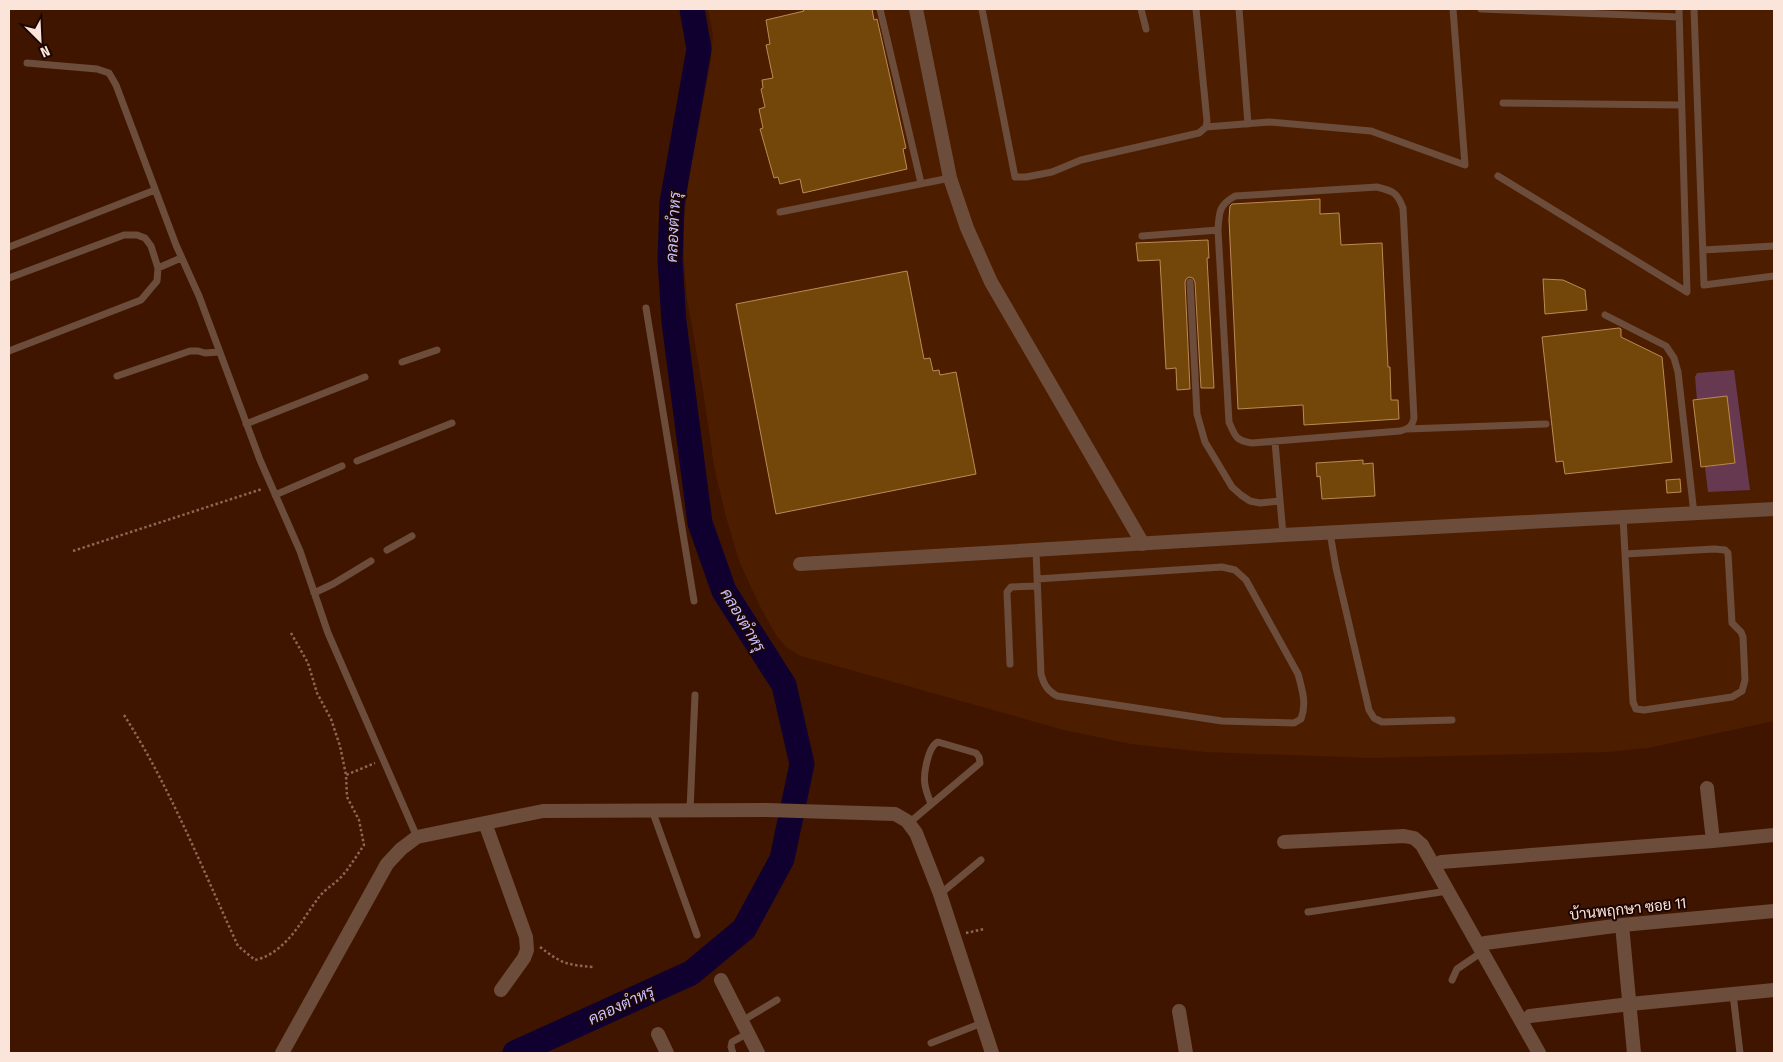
<svg xmlns="http://www.w3.org/2000/svg" width="1783" height="1062" viewBox="0 0 1783 1062" font-family="'Fira Sans Condensed',Sarabun,sans-serif">
<style>
.built{fill:#4d1d00}
.green{fill:#663951}
.lines{fill:none;stroke-linecap:round;stroke-linejoin:round}
.river{stroke:#0f0030;stroke-width:25}
.building{fill:#73470a;stroke:#bc8a53}
.path{stroke:#8a6756;stroke-width:2.5;stroke-dasharray:2.5 2.5;stroke-linecap:butt}
.lane{stroke:#6c4c3b;stroke-width:7}
.street{stroke:#6c4c3b;stroke-width:14}
.labels{text-anchor:middle;dominant-baseline:central;stroke-width:4;stroke-linejoin:round;paint-order:stroke}
.street-label{font-size:15px;fill:#fbe5da;stroke:#1d0600}
.water-label{font-size:16px;font-style:italic;fill:#c5c1ff;stroke:#1d0600}
</style>
<rect width="100%" height="100%" fill="#401500"/>
<path class="built" d="M708,9H1774V721L1648,748L1606,752L1371,758L1206,752L1131,744L1064,730L801,656L787,648L776,635L761,608L739,561L725,513L714,466L703,390L687,298L684,261V221L688,183L710,65L713,35Z"/>
<path class="green" d="M1734,370L1750,490L1708,492L1705,467L1735,463L1727,397L1697,400L1695,377L1697,373Z"/>
<g class="lines">
<path class="river" d="M515,1053L691,973L744,929L782,859L802,764L784,685L724,591L700,523L674,322L670,259L672,203L699,49L692,9"/>
</g>
<path class="building" d="M803,9H872L874,20L877,19L906,148L903,149L907,169L803,193L800,179L780,184L778,177L774,178L760,129L763,128L759,109L765,107L761,89L763,88L762,80L773,78L766,45L770,44L766,20L804,11Z
M1320,199V214L1339,213L1341,245L1382,243L1388,367H1390L1391,400H1398L1399,419L1304,425L1303,405L1238,409L1229,219L1230,206L1232,204Z
M1208,240L1209,258H1207L1214,388H1201L1195,282L1193,278L1189,277L1186,279L1185,282L1190,389L1177,390L1176,368L1166,369L1160,260L1138,261L1136,243Z
M907,271L924,359L930,358L933,371L939,370L940,375L956,372L976,474L776,514L736,304Z
M1543,279L1563,280L1585,290L1587,310L1545,314Z
M1619,328L1621,329V337L1662,357L1672,462L1565,474L1563,461L1556,462L1542,337Z
M1727,396L1735,463L1701,467L1693,400Z
M1363,460V464L1373,463L1375,496L1322,499L1320,476L1317,477L1316,463Z
M1680,479L1681,492L1667,493L1666,480Z"/>
<g class="lines">
<path class="path" d="M73,551L262,489
M291,633L308,663L317,693L331,719L340,746L346,775
M124,715C170,787 202,868 238,946L255,960C286,953 301,921 319,897C325,889 335,884 342,876C350,867 357,855 364,845L359,820L347,797L346,775L375,763
M966,933L984,929
M540,947C561,963 566,965 593,967"/>
<path class="lane" d="M880,9L921,183
M982,9L1015,177H1026L1052,172L1081,160L1199,133L1206,127L1207,121L1196,9
M1141,9L1146,29
M1239,9L1248,124
M1481,9L1679,17
M1694,9L1704,285L1774,276
M27,63L97,69L109,73L116,85L176,245L199,296L260,460L300,551L328,633L417,837
M1503,103L1681,105
M1206,127L1269,122L1371,131L1465,165L1453,9
M1498,176L1687,292L1679,9
M1377,187C1393,191 1397,192 1403,208L1414,418C1412,427 1408,429 1400,431L1252,443C1236,441 1235,436 1229,422L1218,230C1219,212 1219,205 1235,196Z
M780,212L950,178
M1142,236L1218,230
M9,247L155,190
M1703,250L1774,246
M158,268L181,258
M9,278L124,235H137L145,238L151,246L158,268L157,281L141,300L9,351
M1190,282L1197,414L1205,442L1232,487L1241,495L1250,501L1260,503L1279,501
M646,308L694,601
M1605,315L1666,346L1674,358L1678,372L1694,514
M402,362L437,350
M117,376L190,351H198L205,353L219,352
M246,424L365,377
M1407,429L1546,424
M1275,442L1283,535
M357,461L452,423
M275,495L342,466
M1623,517L1633,702L1636,709L1644,710L1732,697L1742,691L1745,680L1743,637L1741,632L1732,623L1728,553L1725,550L1714,549L1625,554
M1330,533L1336,568L1369,710L1374,718L1382,722L1452,720
M387,550L412,536
M1036,551L1041,674C1044,685 1047,690 1057,696L1222,721L1294,723L1301,719C1307,704 1302,689 1298,674L1246,580L1235,570L1222,567L1037,579
M314,593L333,584L371,561
M1010,664L1007,592L1011,587L1037,586
M652,810L697,935
M690,810L695,695
M909,823L980,763L979,757L976,753L938,742C928,746 923,775 925,785C926,792 929,798 931,804
M940,894L981,860
M1308,912L1448,891
M1452,980L1457,969L1482,952
M1733,994L1740,1053
M742,1021L777,1000
M931,1043L982,1023
M733,1053L731,1047L732,1042L748,1033"/>
<path class="street" d="M916,9L950,178L967,228L991,282L1143,544
M800,564L1283,535L1774,509
M1707,788L1713,841
M485,823L526,937L527,950L524,958L501,990
M1284,842L1404,836L1414,838L1422,845L1539,1053
M1441,862L1713,841L1774,835
M1622,925L1634,1053
M1485,943L1622,925L1774,911
M721,980L758,1053
M1179,1011L1186,1053
M1530,1016L1630,1004L1774,990
M658,1034L667,1053
M282,1053L387,864L401,849L417,837L543,811L767,810L895,814L907,821L916,833L940,894L992,1053"/>
</g>
<g class="labels">
<g class="street-label">
<text transform="translate(1628 909) rotate(-6)">บ้านพฤกษา ซอย 11</text>
</g>
<g class="water-label">
<text transform="translate(673 227) rotate(-87)">คลองตำหรุ</text>
<text transform="translate(743 620) rotate(59)">คลองตำหรุ</text>
<text transform="translate(621 1005) rotate(-25)">คลองตำหรุ</text>
</g>
</g>
<rect width="1783" height="1062" fill="none" stroke="#fbe5da" stroke-width="20"/>
<g transform="translate(40 40) rotate(156)" stroke="#1d0600" stroke-width="4" paint-order="stroke">
<path d="M0-4L9 19L0 12L-9 19Z" fill="#fbe5da"/>
<text y="-8" font-size="14" font-weight="bold" text-anchor="middle" fill="#fbe5da">N</text>
</g>
</svg>
